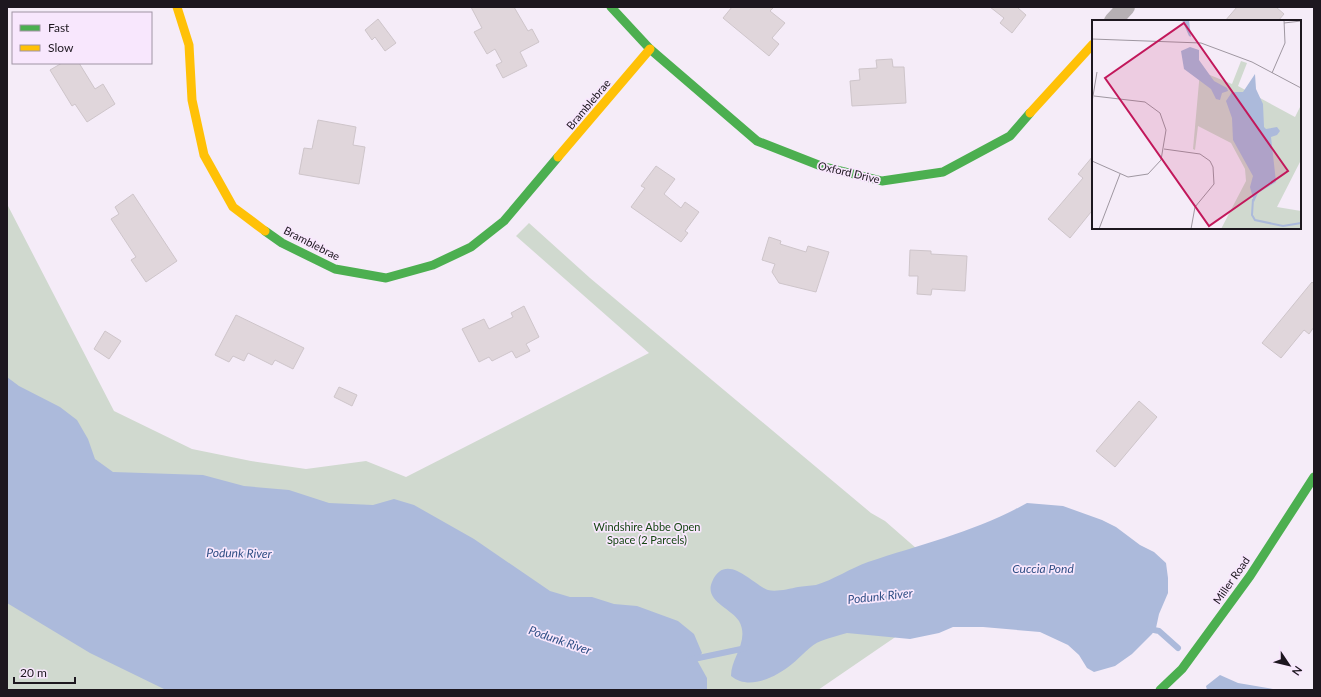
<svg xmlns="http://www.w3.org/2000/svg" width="1321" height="697" viewBox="0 0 1321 697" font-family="Lato,sans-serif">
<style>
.green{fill:#d0d9cf}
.water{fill:#acbadb}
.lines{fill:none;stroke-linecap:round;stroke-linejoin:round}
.stream{stroke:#acbadb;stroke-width:6}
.building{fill:#e0d6db;stroke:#cec5ca}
.street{stroke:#b6b0b4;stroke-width:18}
.fast{stroke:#4caf50;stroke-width:9}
.slow{stroke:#ffc107;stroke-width:9}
.labels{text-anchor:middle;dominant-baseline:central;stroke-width:3.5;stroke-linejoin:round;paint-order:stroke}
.street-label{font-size:11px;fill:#1d171f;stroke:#f8e7fd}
.park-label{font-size:11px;fill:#154612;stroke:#f8e7fd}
.water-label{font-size:12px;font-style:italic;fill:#304f85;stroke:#f8e7fd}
.inset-river{fill:none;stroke:#acbadb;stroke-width:2}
.inset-road{fill:none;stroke:#9f97a1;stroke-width:1}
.view{fill:#c2185b;fill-opacity:0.15;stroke:#c2185b;stroke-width:2}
.inset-edge{fill:none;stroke:#1d171f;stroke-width:2}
</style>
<rect width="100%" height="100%" fill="#f5ecf8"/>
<path class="green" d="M7,204L114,411L192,449L251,461L306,469L366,461L406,477L649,353L516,236L529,223L590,278L871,513L885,521L964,590L818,690H7Z"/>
<path class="water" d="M7,377L19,386L60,407L77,420L88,439L95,459L113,472L203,475L244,486L289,490L329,503L373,505L394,499L414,505L474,539L550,591L570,597H592L614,604L637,606L678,621L694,634L702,653L697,660L707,678V690H166L90,653L7,603Z
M1027,503L1063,506L1102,520L1116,527L1140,545L1154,552L1166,563L1168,578V593L1159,614L1156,628L1152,634L1132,654L1115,666L1094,672L1087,668L1079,655L1068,645L1040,632L983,627H953L939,633L910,639L847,633C839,635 829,638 821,641C810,645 801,657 792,664C776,677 749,691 731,676C731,657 750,641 739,621C731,608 704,601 712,582C726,550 754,586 768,590C776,592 789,589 798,587C803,586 810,586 816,585C833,580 851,568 868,562C922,544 977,531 1027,503Z
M1220,675L1238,683L1279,690H1207L1206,686Z"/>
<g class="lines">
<path class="stream" d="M1149,629L1159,631L1178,648
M689,660L746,648"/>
</g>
<path class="building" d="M471,7H514L528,31L532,29L539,42L520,52L527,66L503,78L496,65L502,62L495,49L487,54L474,32L482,28Z
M732,7H774L770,11L785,23L772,38L779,44L769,56L723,18Z
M990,7H1019L1018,8L1026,15L1012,33L1000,23L1004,18Z
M1237,7H1276L1284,14L1278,21H1225Z
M378,19L396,43L385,51L375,37L372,40L365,30Z
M892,59L893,67H904L906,103L852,106L850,81L860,80L859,69L877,68L876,60Z
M62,63H79L95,89L103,84L115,104L87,122L75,104L72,106L50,70Z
M318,120L356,127L353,145L365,147L359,184L299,174L304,148L312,149Z
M1093,156V214L1091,212L1070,238L1048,219L1083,178L1078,174Z
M656,166L675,179L664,194L681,208L685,202L699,212L685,231L688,233L681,242L631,207L645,188L641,186Z
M133,194L177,261L146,282L131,260L136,257L111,219L119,214L115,207Z
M769,237L781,241L780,244L806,252L808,246L829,252L816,292L779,283L772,272L775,264L762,260Z
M910,250L931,251V254L967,256L965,291L932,289L931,295L917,294L918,276H909Z
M1312,282L1314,284V327L1309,334L1304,330L1281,358L1262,343Z
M524,306L539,337L526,344L530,351L516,358L512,351L492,361L489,357L479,362L462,329L484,319L489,329L513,317L511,313Z
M236,315L304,348L293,369L275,360L272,365L248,353L244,361L233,356L229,362L215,355Z
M105,331L121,341L109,359L94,349Z
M339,387L357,395L352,406L334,397Z
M1139,401L1157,417L1115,467L1096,451Z"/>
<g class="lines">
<path class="street" d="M1113,21L1126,7"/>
<path class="fast" d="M611,7L650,49L757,141L821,166L882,181L943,172L1010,136L1030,113
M265,231L282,243L335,269L386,278L433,265L471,247L504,221L558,157
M1160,690L1182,669L1250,576L1314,477"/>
<path class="slow" d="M177,7L189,45L192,100L204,155L233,207L265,231
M1030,113L1093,44
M558,157L650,49"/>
</g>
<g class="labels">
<g class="street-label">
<text transform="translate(588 104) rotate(-50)">Bramblebrae</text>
<text transform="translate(849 172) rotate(13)">Oxford Drive</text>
<text transform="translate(312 243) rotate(27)">Bramblebrae</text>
<text transform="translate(1231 580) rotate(-55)">Miller Road</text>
</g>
<g class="park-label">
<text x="647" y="526">Windshire Abbe Open<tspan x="647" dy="13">Space (2 Parcels)</tspan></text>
</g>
<g class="water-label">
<text transform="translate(239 553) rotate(1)">Podunk River</text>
<text x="1043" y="568">Cuccia Pond</text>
<text transform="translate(880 596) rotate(-6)">Podunk River</text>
<text transform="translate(560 640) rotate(19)">Podunk River</text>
</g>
</g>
<g transform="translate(1092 20)">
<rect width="209" height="209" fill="#f5ecf8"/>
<path d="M149,41L155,43L146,66L203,97L209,85V140L185,187L209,191V209H129L154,161L153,149L139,123L106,106L103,130L101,129L108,51L140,64Z" fill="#d0d9cf"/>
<path d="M90,0H97L99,17L97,16ZM98,27L107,30V40L122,61L135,68L136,71L130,73L128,80L124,79L119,69L92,49L89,31ZM163,54L164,69L171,84L172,107L174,109L185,107L188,111L185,115L179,117L184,162L166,173L162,182L158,167L161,156L141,120L140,98L134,81L140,72H151Z" fill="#acbadb"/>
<path class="inset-river" d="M161,179L160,195L163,200L191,206L209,203"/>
<path class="inset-road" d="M192,3L209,1M0,19L109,23L160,42L209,68M180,53L193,23L192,0M0,82L5,52M72,129L108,134L118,141L121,147L122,164L103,187L99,209M0,141L36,157L56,154L69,140L74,110L68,93L53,82L2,76M7,209L28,154"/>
<path class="view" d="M92,3L196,151L117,206L13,58Z"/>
<rect width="209" height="209" class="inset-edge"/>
</g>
<rect width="1321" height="697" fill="none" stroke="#1d171f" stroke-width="16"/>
<rect x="12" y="12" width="140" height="52" fill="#f8e7fd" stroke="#a094a4"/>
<rect x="20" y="25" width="20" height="6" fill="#4caf50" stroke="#a094a4"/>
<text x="48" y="32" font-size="12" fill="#1d171f">Fast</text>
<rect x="20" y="45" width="20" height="6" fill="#ffc107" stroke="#a094a4"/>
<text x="48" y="52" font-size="12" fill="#1d171f">Slow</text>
<g transform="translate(1289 665) rotate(125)" stroke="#f8e7fd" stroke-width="3" paint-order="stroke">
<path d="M0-3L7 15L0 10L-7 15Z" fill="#1d171f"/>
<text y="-6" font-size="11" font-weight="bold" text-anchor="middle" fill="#1d171f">N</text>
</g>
<path d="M14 677v6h61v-6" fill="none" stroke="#1d171f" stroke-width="2"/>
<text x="20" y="677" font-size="12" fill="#1d171f" stroke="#f8e7fd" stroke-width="3" paint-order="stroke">20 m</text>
</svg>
